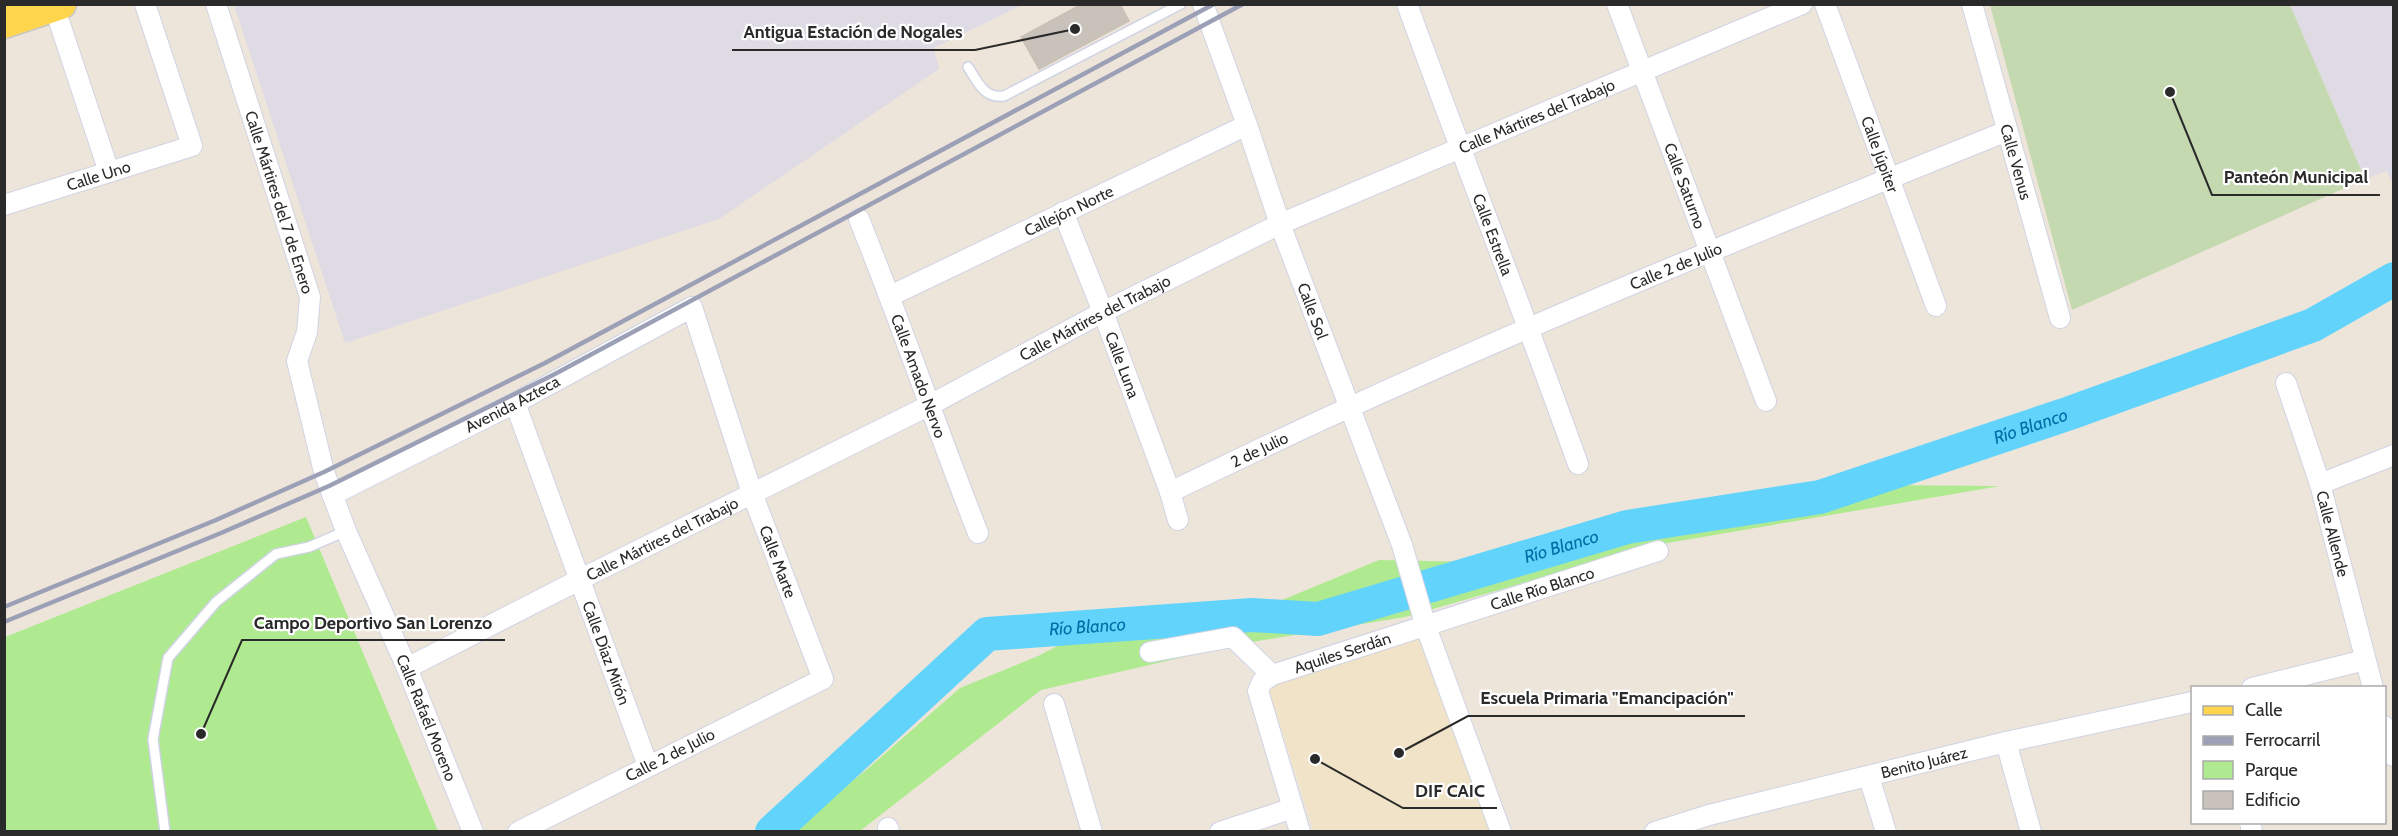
<svg xmlns="http://www.w3.org/2000/svg" width="2398" height="836" viewBox="0 0 2398 836" font-family="Cabin,sans-serif">
<style>
.industrial{fill:#dedbe5}
.education{fill:#f1e3c7}
.green{fill:#afea90}
.cemetery{fill:#c4d9af}
.lines{fill:none;stroke-linecap:round;stroke-linejoin:round}
.river{stroke:#62d3fb;stroke-width:34}
.building{fill:#c9c2ba;stroke:#c9c1b3;stroke-width:1.5}
.service-casing{stroke:#cfd3e4;stroke-width:12}
.minor-casing{stroke:#cfd3e4;stroke-width:22}
.primary-casing{stroke:#c8c8c8;stroke-width:33}
.service{stroke:#fff;stroke-width:9}
.minor{stroke:#fff;stroke-width:20}
.primary{stroke:#ffd54e;stroke-width:30}
.rail{stroke:#9ca0b6;stroke-width:4.5}
.labels{text-anchor:middle;dominant-baseline:central;stroke-width:4.5;stroke-linejoin:round;paint-order:stroke}
.street-label{font-size:16px;fill:#2a2a2a;stroke:#fff}
.water-label{font-size:18px;font-style:italic;fill:#006ea7;stroke:#fff}
.leader{fill:none;stroke:#2a2a2a;stroke-width:2}
.callout-dot{fill:#2a2a2a;stroke:#fff;stroke-width:2}
.callout-label{font-size:18px;text-anchor:middle;font-weight:bold;fill:#2a2a2a;stroke:#fff;stroke-width:4.5;stroke-linejoin:round;paint-order:stroke}
</style>
<rect width="100%" height="100%" fill="#eee5da"/>
<path class="industrial" d="M234,5V4L1022,5L934,48L939,69L719,219L345,343Z
M2290,5H2393V185L2387,171L2365,179Z"/>
<path class="education" d="M1419,639L1491,831H1314L1268,687Z"/>
<path class="green" d="M1878,485L2000,486L1656,545L1405,617L1240,644L1041,690L860,831L786,832L865,771L960,688L1038,656L1096,626L1248,614L1379,560L1477,562L1727,496Z
M306,517L438,831L5,832V637Z"/>
<path class="cemetery" d="M1990,5H2290L2365,179L2072,310Z"/>
<g class="lines">
<path class="river" id="s1" d="M772,832L987,634L1252,615L1318,619L1627,527L1820,497L2070,413L2313,325L2394,279"/>
</g>
<path class="building" d="M1082,4H1120L1129,21L1039,69L1021,37Z"/>
<g class="lines">
<defs>
<path id="service" d="M968,67C978,82 984,99 1004,96L1181,4
M165,832L153,739L168,658L216,602L276,554L309,547L346,531"/>
<g id="minor">
<path id="s2" d="M216,4L310,297L307,332L297,361L324,472L346,531L407,668L473,832"/>
<path id="s3" d="M1203,4L1247,125L1280,224L1402,545L1426,627L1501,832"/>
<path id="s4" d="M1407,4C1463,158 1523,310 1578,464"/>
<path id="s5" d="M1617,4L1766,401"/>
<path id="s6" d="M1825,4L1936,306"/>
<path id="s7" d="M1972,4L2060,318"/>
<path d="M54,6L109,172"/>
<path id="s8" d="M4,205L192,146L145,4"/>
<path id="s9" d="M1063,212L1103,312L1170,492L1178,520"/>
<path id="s10" d="M859,219C901,323 937,429 978,533"/>
<path id="s11" d="M890,296L1247,125"/>
<path id="s12" d="M2286,383L2320,484L2373,688"/>
<path id="s13" d="M515,403L648,766"/>
<path d="M2320,484L2394,455"/>
<path id="s14" d="M1170,492C1229,464 1288,435 1348,408C1565,309 1786,220 2007,131"/>
<path id="s15" d="M332,495L515,403L692,307L752,493L823,679L518,832"/>
<path d="M1150,652L1233,637L1272,675"/>
<path id="s16" d="M407,668L579,580L928,406L1103,312L1280,224L1802,4"/>
<path d="M2252,688L2365,660"/>
<path d="M1054,704L1092,832"/>
<path d="M2384,726L2394,756"/>
<path d="M2006,742L2031,832"/>
<path d="M1869,777L1886,832"/>
<path d="M2250,822L2252,832"/>
<path d="M888,828L889,832"/>
<path d="M1220,832L1293,808"/>
<path id="s17" d="M1300,832L1258,691L1262,682L1272,675L1658,551"/>
<path id="s18" d="M1655,832L1709,815L2006,742L2192,702"/>
</g>
<path id="primary" d="M4,23L61,4"/>
</defs>
<use href="#service" class="service-casing"/>
<use href="#minor" class="minor-casing"/>
<use href="#primary" class="primary-casing"/>
<use href="#service" class="service"/>
<use href="#minor" class="minor"/>
<use href="#primary" class="primary"/>
<path class="rail" d="M4,607L216,520L324,472L545,363L1214,4
M4,622L221,533L329,486L553,375L1243,4"/>
</g>
<g class="labels">
<g class="street-label">
<text stroke="none"><textPath href="#s16" startOffset="1258">Calle Mártires del Trabajo</textPath></text>
<text stroke="none"><textPath href="#s6" startOffset="160">Calle Júpiter</textPath></text>
<text stroke="none"><textPath href="#s7" startOffset="164">Calle Venus</textPath></text>
<text stroke="none"><textPath href="#s8" startOffset="99">Calle Uno</textPath></text>
<text stroke="none"><textPath href="#s5" startOffset="194">Calle Saturno</textPath></text>
<text stroke="none"><textPath href="#s2" startOffset="208">Calle Mártires del 7 de Enero</textPath></text>
<text stroke="none"><textPath href="#s11" startOffset="198">Callejón Norte</textPath></text>
<text stroke="none"><textPath href="#s4" startOffset="246">Calle Estrella</textPath></text>
<text stroke="none"><textPath href="#s14" startOffset="554">Calle 2 de Julio</textPath></text>
<text stroke="none"><textPath href="#s3" startOffset="326">Calle Sol</textPath></text>
<text stroke="none"><textPath href="#s16" startOffset="772">Calle Mártires del Trabajo</textPath></text>
<text stroke="none"><textPath href="#s9" startOffset="164">Calle Luna</textPath></text>
<text stroke="none"><textPath href="#s10" startOffset="168">Calle Amado Nervo</textPath></text>
<text stroke="none"><textPath href="#s15" startOffset="202">Avenida Azteca</textPath></text>
<text stroke="none"><textPath href="#s14" startOffset="99">2 de Julio</textPath></text>
<text stroke="none"><textPath href="#s12" startOffset="158">Calle Allende</textPath></text>
<text stroke="none"><textPath href="#s16" startOffset="286">Calle Mártires del Trabajo</textPath></text>
<text stroke="none"><textPath href="#s15" startOffset="675">Calle Marte</textPath></text>
<text stroke="none"><textPath href="#s17" startOffset="453">Calle Río Blanco</textPath></text>
<text stroke="none"><textPath href="#s13" startOffset="266">Calle Díaz Mirón</textPath></text>
<text stroke="none"><textPath href="#s17" startOffset="243">Aquiles Serdán</textPath></text>
<text stroke="none"><textPath href="#s2" startOffset="754">Calle Rafaél Moreno</textPath></text>
<text transform="translate(670 755) rotate(-27)">Calle 2 de Julio</text>
<text stroke="none"><textPath href="#s18" startOffset="278">Benito Juárez</textPath></text>
</g>
<g class="water-label">
<text stroke="none"><textPath href="#s1" startOffset="1364">Río Blanco</textPath></text>
<text stroke="none"><textPath href="#s1" startOffset="878">Río Blanco</textPath></text>
<text stroke="none"><textPath href="#s1" startOffset="393">Río Blanco</textPath></text>
</g>
</g>
<path class="leader" d="M1075 29L975 50H732M2170 92L2212 195H2380M201 734L242 640H505M1399 753L1468 716H1745M1315 759L1403 808H1497"/>
<g class="callout-dot">
<circle cx="1075" cy="29" r="6"/>
<circle cx="2170" cy="92" r="6"/>
<circle cx="201" cy="734" r="6"/>
<circle cx="1399" cy="753" r="6"/>
<circle cx="1315" cy="759" r="6"/>
</g>
<g class="callout-label">
<text x="853" y="38">Antigua Estación de Nogales</text>
<text x="2296" y="183">Panteón Municipal</text>
<text x="373" y="629">Campo Deportivo San Lorenzo</text>
<text x="1607" y="704">Escuela Primaria "Emancipación"</text>
<text x="1450" y="797">DIF CAIC</text>
</g>
<rect width="2398" height="836" fill="none" stroke="#2a2a2a" stroke-width="12"/>
<rect x="2191" y="686" width="195" height="138" fill="#ffffff" stroke="#aaaaaa" stroke-width="1.5"/>
<rect x="2203" y="706" width="30" height="9" fill="#ffd54e" stroke="#aaaaaa" stroke-width="1.5"/>
<text x="2245" y="716" font-size="18" fill="#2a2a2a">Calle</text>
<rect x="2203" y="736" width="30" height="9" fill="#9ca0b6" stroke="#aaaaaa" stroke-width="1.5"/>
<text x="2245" y="746" font-size="18" fill="#2a2a2a">Ferrocarril</text>
<rect x="2203" y="761" width="30" height="18" fill="#afea90" stroke="#aaaaaa" stroke-width="1.5"/>
<text x="2245" y="776" font-size="18" fill="#2a2a2a">Parque</text>
<rect x="2203" y="791" width="30" height="18" fill="#c9c2ba" stroke="#aaaaaa" stroke-width="1.5"/>
<text x="2245" y="806" font-size="18" fill="#2a2a2a">Edificio</text>
</svg>
